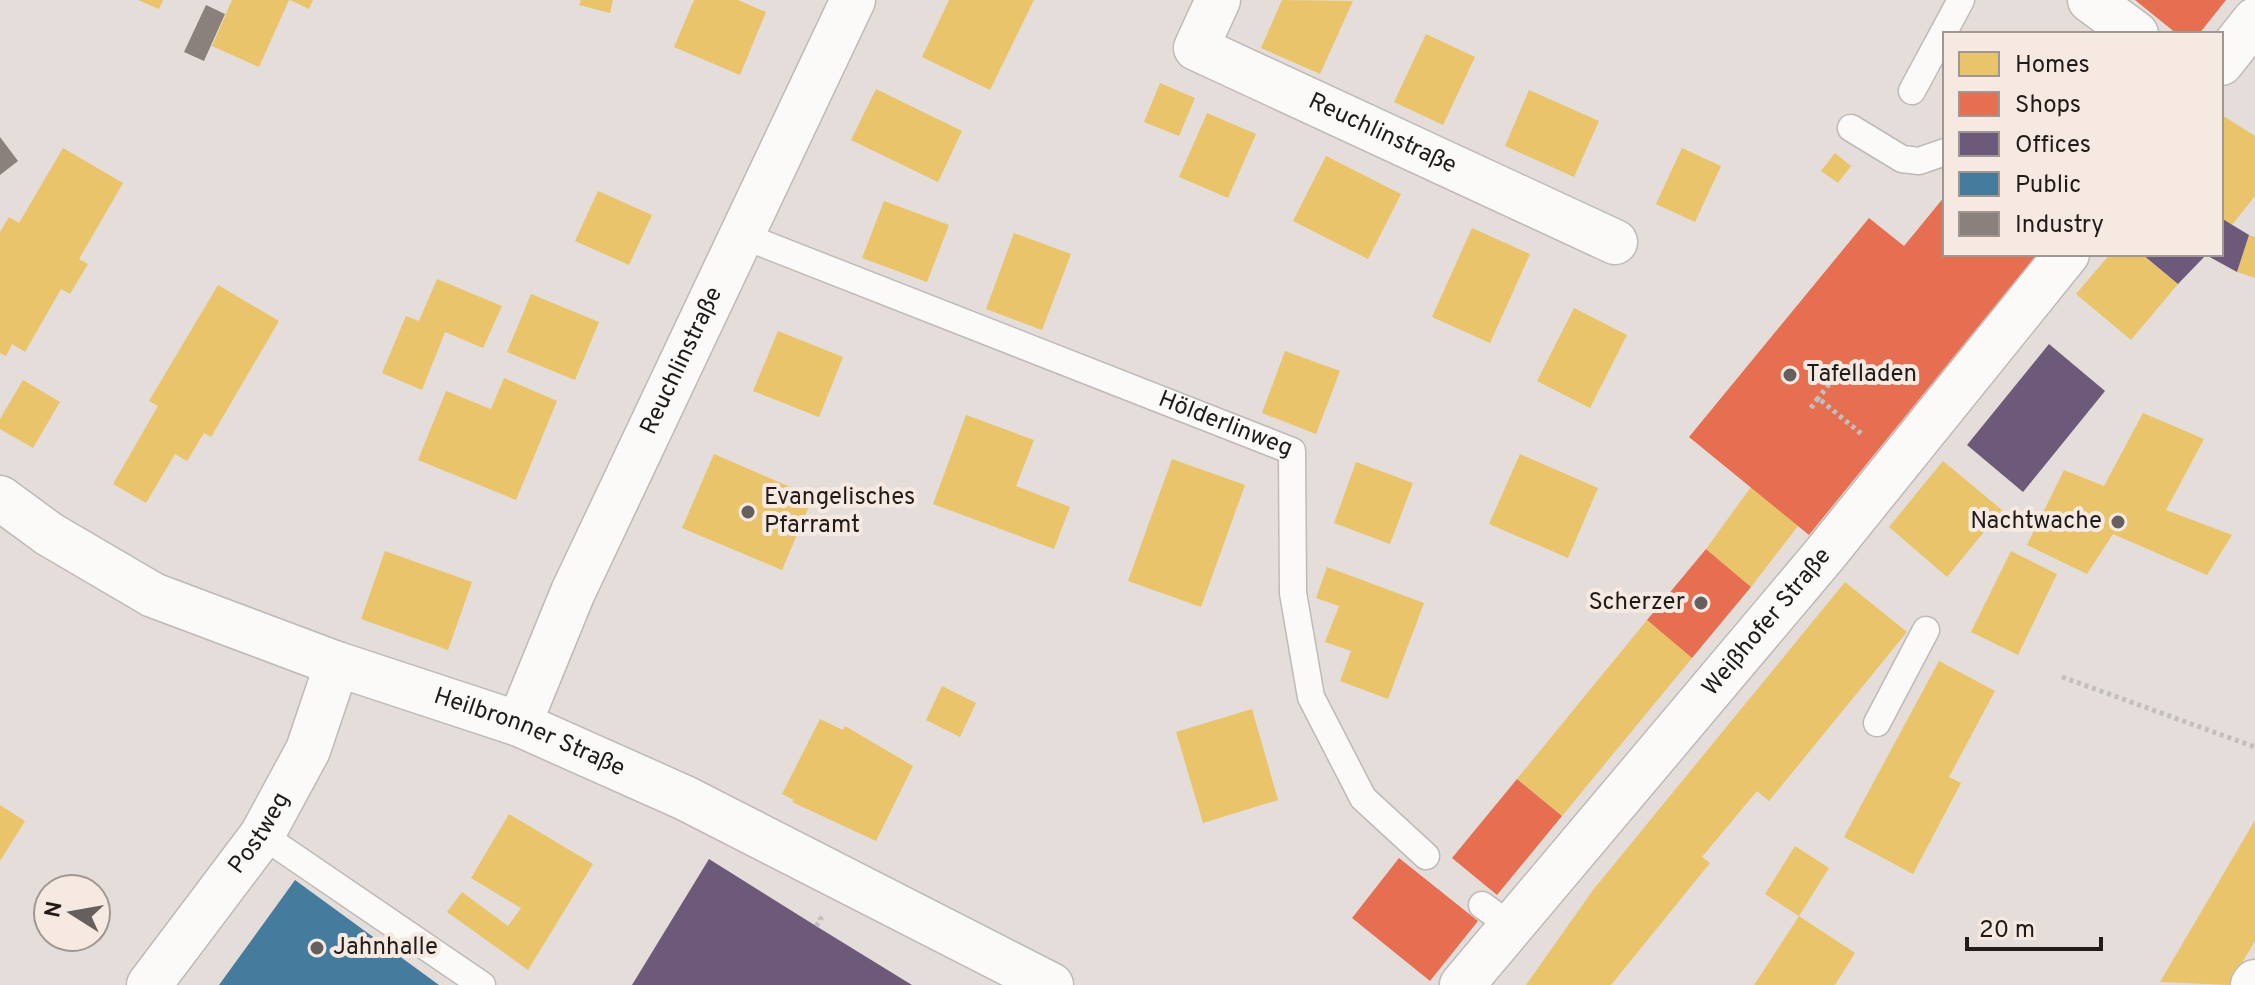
<svg xmlns="http://www.w3.org/2000/svg" width="2255" height="985" viewBox="0 0 2255 985" font-family="Overpass,sans-serif">
<style>
.homes{fill:#e9c46a}
.shops{fill:#e76f51}
.offices{fill:#6d597a}
.public{fill:#457b9d}
.industry{fill:#8a817c}
.lines{fill:none;stroke-linecap:round;stroke-linejoin:round}
.service-casing{stroke:#bfbab7;stroke-width:29}
.minor-casing{stroke:#bfbab7;stroke-width:47}
.path{stroke:#c1bfbe;stroke-width:5;stroke-dasharray:4 4;stroke-linecap:butt}
.service{stroke:#fbfaf9;stroke-width:26}
.minor{stroke:#fbfaf9;stroke-width:44}
.poi-dot{fill:#65605d;stroke:#f6e9e2;stroke-width:3}
.labels{text-anchor:middle;dominant-baseline:central;stroke-width:8;stroke-linejoin:round;paint-order:stroke}
.street-label{font-size:24px;fill:#211c1a;stroke:#f6e9e2}
.poi-label{font-size:24px;fill:#211c1a;stroke:#f6e9e2;text-anchor:start}
</style>
<rect width="100%" height="100%" fill="#e4ddda"/>
<path class="homes" d="M138,0H163L159,9Z
M232,0H289L259,67L212,46Z
M290,0H313L309,9Z
M581,0H613L610,13L579,5Z
M694,0H738L766,12L740,75L674,47Z
M949,0H1034L990,90L922,57Z
M1282,0L1353,1L1320,74L1261,48Z
M1426,34L1475,57L1443,125L1394,102Z
M1160,83L1195,98L1179,136L1144,122Z
M876,89L962,131L938,182L851,140Z
M1529,90L1599,121L1574,177L1505,146Z
M1207,113L1256,134L1228,198L1179,177Z
M2222,115L2255,136V196L2231,226L2221,218Z
M63,148L123,183L79,259L88,264L70,294L61,289L25,352L12,344L6,356L0,353V232L9,217L19,223Z
M1682,148L1721,166L1695,222L1656,204Z
M1835,153L1851,166L1838,183L1821,171Z
M1326,156L1401,194L1368,259L1293,221Z
M598,191L652,215L629,265L575,241Z
M884,201L949,225L927,282L862,258Z
M1472,228L1530,254L1490,343L1432,317Z
M1014,233L1071,254L1042,330L986,309Z
M2249,235L2255,237V278L2237,272Z
M2110,254H2142L2178,284L2131,340L2076,294Z
M437,279L502,306L483,348L445,332L422,390L382,373L406,316L419,321Z
M218,285L279,321L211,437L204,433L187,461L175,454L146,503L113,484L158,406L149,401Z
M531,294L599,322L575,380L507,352Z
M1574,308L1627,335L1590,408L1537,381Z
M778,331L843,357L819,417L753,391Z
M1285,351L1340,371L1316,434L1262,413Z
M504,378L557,401L516,500L418,460L446,391L491,409Z
M23,380L60,402L33,448L0,429V419Z
M2143,413L2204,439L2166,510L2232,535L2207,575L2113,534L2087,574L2027,545L2064,470L2104,486Z
M966,415L1034,440L1016,486L1070,507L1054,549L933,504Z
M714,454L813,497L782,570L682,528Z
M1520,454L1598,488L1568,558L1489,524Z
M1172,459L1245,485L1201,607L1128,581Z
M1943,461L2002,510L1947,577L1889,527Z
M1356,462L1413,483L1390,544L1334,523Z
M1751,487L1798,526L1751,587L1706,549Z
M385,551L472,582L448,650L361,619Z
M2011,551L2057,574L2018,655L1971,632Z
M1327,567L1424,603L1388,699L1340,681L1351,651L1325,642L1339,606L1316,598Z
M1845,582L1907,632L1769,801L1757,791L1702,857L1710,863L1611,985H1526L1593,890Z
M1647,620L1692,658L1562,816L1517,779Z
M1939,661L1995,691L1949,777L1961,783L1913,874L1844,837Z
M942,686L976,703L960,737L926,720Z
M1252,709L1278,800L1203,823L1176,732Z
M820,719L843,730L845,726L913,766L876,841L792,802L794,800L782,794Z
M0,805L25,821L0,861Z
M509,814L593,864L528,970L447,912L462,892L508,926L521,908L471,878Z
M2255,820V941L2229,985L2160,982Z
M1795,846L1829,868L1799,916L1765,894Z
M1799,916L1855,953L1835,985H1754Z"/>
<path class="shops" d="M2135,0H2226L2199,34H2177Z
M1945,196V254H2037L1809,535L1689,437L1869,218L1904,246Z
M1706,549L1751,587L1692,658L1647,620Z
M1517,779L1562,816L1497,895L1452,858Z
M1399,858L1478,921L1430,981L1352,918Z"/>
<path class="offices" d="M2221,218L2249,235L2237,272L2206,255L2178,284L2142,254H2221Z
M2049,344L2105,391L2023,492L1967,445Z
M709,859L816,926L912,985H632Z"/>
<path class="public" d="M295,880L439,985H219Z"/>
<path class="industry" d="M206,5L225,14L204,61L184,52Z
M0,137L18,161L0,175Z"/>
<g class="lines">
<defs>
<g id="service">
<path d="M1912,91L1961,0"/>
<path d="M1851,128L1902,159L1919,161L1945,152"/>
<path id="s1" d="M741,235L1292,451L1293,593L1311,697L1363,798L1426,856"/>
<path d="M1877,723L1926,630"/>
<path d="M262,835L482,985"/>
<path d="M1482,905L1511,926"/>
</g>
<g id="minor">
<path id="s2" d="M1218,0L1196,48L1615,242"/>
<path d="M2090,0L2136,34"/>
<path d="M2221,63L2255,20"/>
<path id="s3" d="M0,498L49,534L153,595L337,664L519,724L685,798L1051,985"/>
<path id="s4" d="M519,724L573,592L853,0"/>
<path id="s5" d="M149,985L262,835L308,750L337,664"/>
<path id="s6" d="M1462,985L1825,554L2067,254"/>
<path d="M2253,985L2255,982"/>
</g>
</defs>
<use href="#service" class="service-casing"/>
<use href="#minor" class="minor-casing"/>
<path class="path" d="M1817,400L1845,363
M1811,408L1818,398L1864,436
M2062,677L2255,747
M816,926L821,919L819,917"/>
<use href="#service" class="service"/>
<use href="#minor" class="minor"/>
</g>
<g class="poi-dot">
<circle cx="1790" cy="375" r="8"/>
<circle cx="748" cy="512" r="8"/>
<circle cx="2118" cy="522" r="8"/>
<circle cx="1701" cy="603" r="8"/>
<circle cx="317" cy="948" r="8"/>
</g>
<g class="labels">
<g class="street-label">
<text stroke="none"><textPath href="#s2" startOffset="258">Reuchlinstraße</textPath></text>
<text stroke="none"><textPath href="#s4" startOffset="398">Reuchlinstraße</textPath></text>
<text stroke="none"><textPath href="#s1" startOffset="520">Hölderlinweg</textPath></text>
<text stroke="none"><textPath href="#s6" startOffset="474">Weißhofer Straße</textPath></text>
<text stroke="none"><textPath href="#s3" startOffset="582">Heilbronner Straße</textPath></text>
<text stroke="none"><textPath href="#s5" startOffset="188">Postweg</textPath></text>
</g>
<g class="poi-label">
<text x="1806" y="375">Tafelladen</text>
<text x="764" y="498">Evangelisches<tspan x="764" dy="28">Pfarramt</tspan></text>
<text x="2102" y="522" text-anchor="end">Nachtwache</text>
<text x="1685" y="603" text-anchor="end">Scherzer</text>
<text x="333" y="948">Jahnhalle</text>
</g>
</g>
<rect x="1943" y="32" width="280" height="224" fill="#f6e9e2" stroke="#a19792" stroke-width="2"/>
<rect x="1959" y="52" width="40" height="24" fill="#e9c46a" stroke="#a19792" stroke-width="2"/>
<text x="2015" y="72" font-size="24" fill="#211c1a">Homes</text>
<rect x="1959" y="92" width="40" height="24" fill="#e76f51" stroke="#a19792" stroke-width="2"/>
<text x="2015" y="112" font-size="24" fill="#211c1a">Shops</text>
<rect x="1959" y="132" width="40" height="24" fill="#6d597a" stroke="#a19792" stroke-width="2"/>
<text x="2015" y="152" font-size="24" fill="#211c1a">Offices</text>
<rect x="1959" y="172" width="40" height="24" fill="#457b9d" stroke="#a19792" stroke-width="2"/>
<text x="2015" y="192" font-size="24" fill="#211c1a">Public</text>
<rect x="1959" y="212" width="40" height="24" fill="#8a817c" stroke="#a19792" stroke-width="2"/>
<text x="2015" y="232" font-size="24" fill="#211c1a">Industry</text>
<g transform="translate(72 913) rotate(281)"><circle r="38" fill="#f6e9e2" stroke="#a19792" stroke-width="2"/>
<path d="M0-6L14 30L0 20L-14 30Z" fill="#65605d"/>
<text y="-12" font-size="22" font-weight="bold" text-anchor="middle" fill="#211c1a">N</text>
</g>
<path d="M1967 937v12h134v-12" fill="none" stroke="#211c1a" stroke-width="4"/>
<text x="1979" y="937" font-size="24" fill="#211c1a" stroke="#f6e9e2" stroke-width="6" paint-order="stroke">20 m</text>
</svg>
